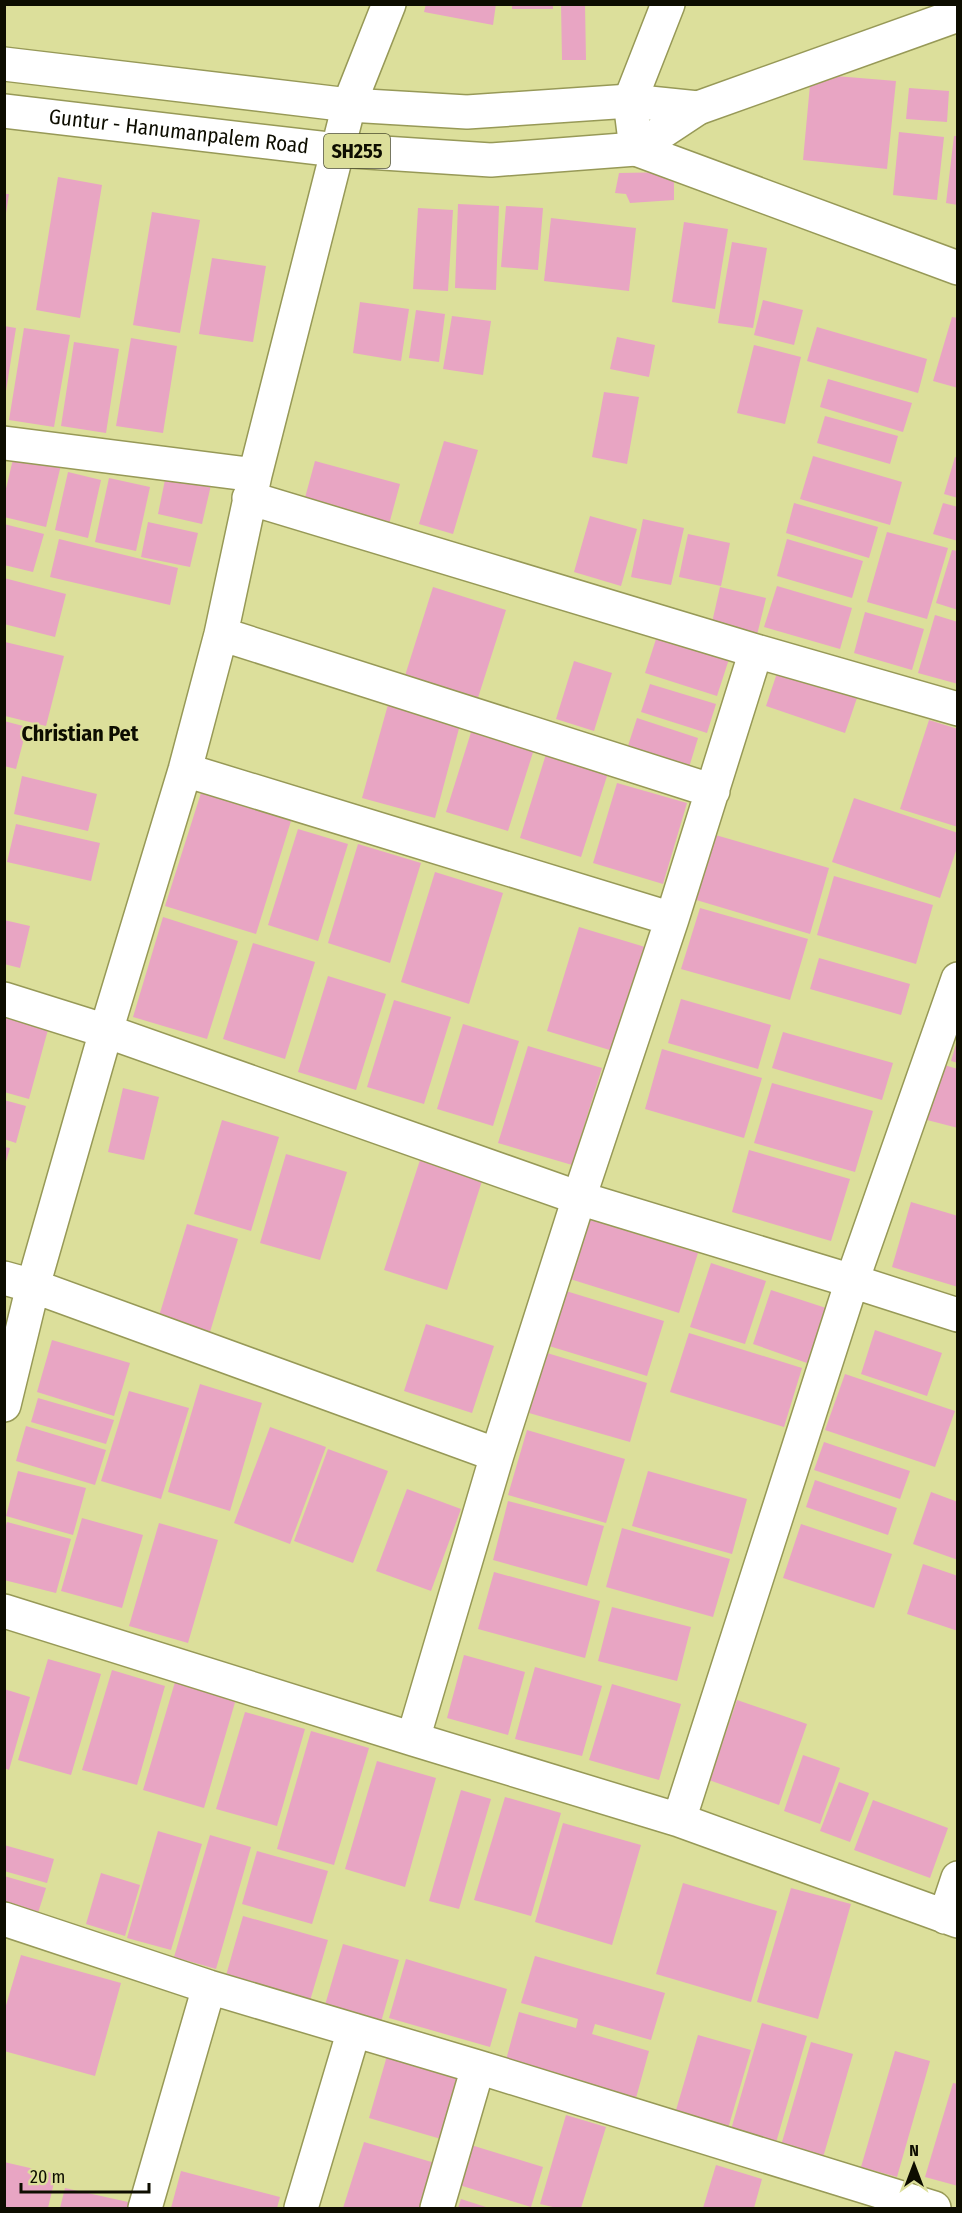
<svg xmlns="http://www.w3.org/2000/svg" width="962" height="2213" viewBox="0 0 962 2213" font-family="'Fira Sans Condensed',sans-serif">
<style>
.building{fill:#e8a5c3}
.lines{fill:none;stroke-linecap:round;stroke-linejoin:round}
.minor-casing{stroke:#979957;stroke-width:36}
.primary-casing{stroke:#979957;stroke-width:36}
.minor{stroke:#fff;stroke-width:33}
.primary{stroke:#fff;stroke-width:33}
.labels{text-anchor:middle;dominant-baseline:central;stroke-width:4.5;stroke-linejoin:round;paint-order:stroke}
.shield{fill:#dcdf9b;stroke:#4b4c2e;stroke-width:1.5}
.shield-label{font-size:20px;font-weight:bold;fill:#0d0d00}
.street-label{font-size:21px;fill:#0d0d00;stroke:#dcdf9b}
.neighbourhood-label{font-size:22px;font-weight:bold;fill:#0d0d00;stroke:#dcdf9b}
</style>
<rect width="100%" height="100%" fill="#dcdf9b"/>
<path class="building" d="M426,4H496L493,25L424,12Z
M512,4H553V9H512Z
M561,4H585L586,60H562Z
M811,74L896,81L887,169L803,160Z
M909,88L949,91L947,122L906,119Z
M899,132L944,137L937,200L893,195Z
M954,136H958V205L946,203Z
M674,172V200L630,203L626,194L615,193L619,173Z
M58,177L102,185L80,318L36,310Z
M4,194H9L6,213H4Z
M458,204L499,206L496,290L455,288Z
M506,206L543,208L538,270L501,267Z
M418,208L453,210L448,291L413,289Z
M152,212L200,220L180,333L133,325Z
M551,218L636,228L629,291L544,281Z
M684,222L728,229L715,309L672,302Z
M732,242L767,248L753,328L718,323Z
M212,258L266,266L253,342L199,334Z
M763,300L803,310L794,345L754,335Z
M360,302L409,309L401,361L353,353Z
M416,310L445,314L439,362L409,358Z
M452,316L491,321L483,375L443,369Z
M952,317L958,318V388L933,381Z
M4,326L16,328L6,391H4Z
M817,327L927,359L918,393L807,361Z
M24,328L70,335L54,427L9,420Z
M617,337L655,345L649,377L610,369Z
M131,338L177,346L163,433L116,426Z
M74,342L119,349L106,433L61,426Z
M754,345L801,357L785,424L737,413Z
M828,379L912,403L903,432L820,407Z
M604,392L639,397L627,464L592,457Z
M825,416L898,436L890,464L817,443Z
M444,441L478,450L453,534L419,524Z
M14,455L61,465L46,527L4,517V497Z
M813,456L902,482L890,525L800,499Z
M955,457L958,458V498L944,494Z
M315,461L400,484L388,528L303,505Z
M68,472L101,480L88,538L55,530Z
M166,475L211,485L202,524L158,514Z
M109,478L150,487L136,551L95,542Z
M794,503L878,527L869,558L786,533Z
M943,503L958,507V541L933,534Z
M590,516L637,529L621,586L574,572Z
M643,519L684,528L671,585L631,577Z
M148,522L198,533L190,567L141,557Z
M4,524L44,534L33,572L4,565Z
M887,532L948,548L927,619L867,602Z
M688,534L730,543L721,586L679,577Z
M59,539L178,568L170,605L50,577Z
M787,539L863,561L852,598L777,576Z
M952,550L958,551V610L936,603Z
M4,578L66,594L55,637L4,624Z
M777,586L852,608L840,649L764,627Z
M433,587L506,610L476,704L403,682Z
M720,587L766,598L756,639L711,627Z
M865,612L924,629L912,670L854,653Z
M935,615L958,622V684L918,673Z
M657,636L729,659L717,696L645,673Z
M5,642L64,656L46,726L5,716Z
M574,661L612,673L594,731L556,719Z
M780,664L859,692L845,733L766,706Z
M650,684L716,704L707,733L641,712Z
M389,701L461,721L435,818L362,798Z
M637,718L698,738L687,774L625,755Z
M929,720L958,729V827L900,809Z
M4,721L27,727L16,769L4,766Z
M473,726L535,746L508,831L446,812Z
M546,754L608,773L581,857L520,838Z
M22,776L97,794L88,831L14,814Z
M617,783L687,803L663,884L593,863Z
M201,793L291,821L256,934L165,906Z
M854,798L958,833V845L940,898L832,862Z
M16,824L100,843L91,881L7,862Z
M298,829L348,844L318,941L268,925Z
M712,834L829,868L810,934L693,899Z
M358,844L421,863L390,963L328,943Z
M435,872L503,893L469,1004L401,982Z
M834,876L933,905L916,964L817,935Z
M700,908L808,939L790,1000L681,969Z
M163,917L238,941L207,1039L133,1017Z
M4,920L30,926L20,968L4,964Z
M579,927L645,947L613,1051L547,1031Z
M253,943L315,962L285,1059L223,1039Z
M819,958L910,984L901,1015L810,989Z
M328,976L386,994L356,1090L298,1072Z
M681,999L771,1025L758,1069L668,1043Z
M394,1000L451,1017L424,1104L367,1087Z
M4,1014L49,1026L29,1099L4,1092Z
M463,1024L519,1041L493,1126L437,1109Z
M783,1032L893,1063L882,1100L772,1068Z
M957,1041H958V1063L951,1061Z
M528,1046L602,1068L572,1165L498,1143Z
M662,1049L762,1078L744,1138L645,1109Z
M944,1065L958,1069V1128L927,1120Z
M772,1083L873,1111L855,1172L754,1143Z
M123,1088L159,1097L144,1160L108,1152Z
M4,1100L26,1106L16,1143L4,1139Z
M222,1120L279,1137L251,1231L194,1214Z
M4,1147L10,1148L5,1165H4Z
M749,1150L850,1179L831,1241L732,1212Z
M286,1154L347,1172L320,1260L260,1243Z
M420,1160L482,1181L447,1290L384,1270Z
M911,1202L958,1216V1287L892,1267Z
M589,1219L698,1253L679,1313L570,1279Z
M187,1224L238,1239L210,1332L159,1316Z
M711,1263L766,1281L745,1344L690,1327Z
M771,1290L826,1308L807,1363L753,1344Z
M566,1291L664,1321L647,1376L549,1346Z
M426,1324L494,1346L472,1413L404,1391Z
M875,1330L942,1353L927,1396L861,1374Z
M689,1333L802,1368L784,1427L670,1392Z
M52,1340L130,1363L114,1416L37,1392Z
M547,1353L647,1383L630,1442L529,1413Z
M845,1374L955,1411L935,1467L825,1430Z
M200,1384L262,1403L230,1511L168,1492Z
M129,1391L189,1408L161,1499L101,1481Z
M38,1398L114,1420L106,1444L31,1422Z
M26,1426L106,1450L95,1485L16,1461Z
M270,1427L326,1447L290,1544L234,1523Z
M527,1430L625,1459L606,1523L508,1495Z
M824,1442L910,1471L900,1499L814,1470Z
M328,1449L388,1471L353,1563L294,1541Z
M18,1471L86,1488L73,1535L6,1516Z
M648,1471L747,1499L732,1554L632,1526Z
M815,1480L897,1508L888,1535L806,1507Z
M407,1489L461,1509L431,1591L376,1571Z
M931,1492L958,1502V1560L913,1544Z
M508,1501L604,1526L587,1586L493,1560Z
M82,1518L143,1535L122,1608L61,1591Z
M7,1522L71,1539L56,1593L4,1580V1531Z
M159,1523L218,1540L188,1643L129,1626Z
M801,1524L892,1554L874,1608L783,1578Z
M622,1528L730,1559L713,1617L606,1587Z
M923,1564L958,1576V1631L907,1614Z
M494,1572L600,1601L585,1658L478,1629Z
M612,1607L691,1627L677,1681L598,1661Z
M464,1655L525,1672L508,1735L447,1718Z
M48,1659L101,1674L71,1775L18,1760Z
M535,1667L602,1686L582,1756L515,1739Z
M112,1670L165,1686L137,1785L82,1770Z
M175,1682L236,1699L204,1808L143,1790Z
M612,1684L681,1704L659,1780L589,1760Z
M4,1689L30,1697L9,1770L4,1768Z
M737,1700L807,1724L779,1805L709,1780Z
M245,1712L305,1729L277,1826L216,1809Z
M311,1731L369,1748L334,1865L277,1849Z
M803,1755L840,1768L820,1824L784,1811Z
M377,1761L436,1778L405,1887L345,1869Z
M839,1782L869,1793L850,1842L820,1831Z
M461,1790L491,1799L459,1909L429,1901Z
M505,1797L561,1813L531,1916L474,1900Z
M873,1800L948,1828L930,1878L854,1850Z
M563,1823L641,1845L612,1945L535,1922Z
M158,1831L202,1844L171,1950L127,1938Z
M210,1835L251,1847L216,1969L174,1957Z
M4,1845L54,1859L47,1883L4,1871Z
M257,1851L328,1871L312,1924L242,1904Z
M101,1873L140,1885L125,1936L86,1924Z
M4,1876L46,1888L37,1916L4,1906Z
M683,1883L777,1911L751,2002L656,1974Z
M791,1888L851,1904L818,2019L757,2002Z
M243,1916L328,1940L309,2004L225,1979Z
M343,1944L399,1960L381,2022L325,2005Z
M21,1955L121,1983L95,2076L4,2051V2012Z
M535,1956L665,1993L651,2040L595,2024L592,2034L649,2051L636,2098L506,2060L519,2012L576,2028L578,2019L521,2003Z
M406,1959L507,1989L490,2047L389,2018Z
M762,2023L807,2036L775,2146L730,2133Z
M698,2035L751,2050L727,2132L674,2117Z
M811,2042L853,2054L822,2161L780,2149Z
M389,2049L462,2071L441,2139L369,2118Z
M895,2051L930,2061L897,2177L861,2167Z
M953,2083L958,2084V2186L925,2177Z
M566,2115L606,2127L581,2208H557L540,2204Z
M364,2142L445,2166L432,2208H343Z
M471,2145L543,2167L531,2207L459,2185Z
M4,2162L56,2174L48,2208H4Z
M716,2165L762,2179L754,2208H703Z
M181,2171L280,2197L277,2208H171Z
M65,2188L137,2204L136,2208H60Z
M461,2199L489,2208H458Z"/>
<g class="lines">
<defs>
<path id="minor" d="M668,4L630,101L636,149L958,268
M4,443L255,475
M249,498L756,651L958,709
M221,634L713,791
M185,770L672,919
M4,999L106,1031L579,1198L852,1281L958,979
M4,1278L33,1286L497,1455
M4,1405L33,1286L106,1031L185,770L221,634L255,475L349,105L389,4
M4,1611L413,1739L679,1820L958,1921
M413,1739L497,1455L579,1198L672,919L756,651
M679,1820L852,1281L958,1315
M945,1917L958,1878
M4,1919L209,1987L478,2067L934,2208
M145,2208L209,1987
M301,2208L354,2030
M437,2208L478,2067"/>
<g id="primary">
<path d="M4,64L349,105L467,112L630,101L698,108"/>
<path id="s1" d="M4,111L337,150L491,160L636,149L698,108L958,15"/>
</g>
</defs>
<use href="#minor" class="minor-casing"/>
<use href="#primary" class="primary-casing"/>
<use href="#minor" class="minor"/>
<use href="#primary" class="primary"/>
</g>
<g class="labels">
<rect class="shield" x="324" y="134" width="66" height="34" rx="4.5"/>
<g class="shield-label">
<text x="357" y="151">SH255</text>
</g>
<g class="street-label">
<text stroke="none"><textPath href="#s1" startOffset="176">Guntur - Hanumanpalem Road</textPath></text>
</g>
<g class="neighbourhood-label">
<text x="80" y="733">Christian Pet</text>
</g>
</g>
<rect width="962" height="2213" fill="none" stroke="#0d0d00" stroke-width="12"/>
<g transform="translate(914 2165)" stroke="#dcdf9b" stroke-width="4.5" paint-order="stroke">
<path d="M0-4.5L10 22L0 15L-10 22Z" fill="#0d0d00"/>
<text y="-9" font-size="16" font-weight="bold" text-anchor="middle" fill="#0d0d00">N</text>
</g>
<path d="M21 2183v9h128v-9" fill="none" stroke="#0d0d00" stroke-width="3"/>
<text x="30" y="2183" font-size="18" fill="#0d0d00" stroke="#dcdf9b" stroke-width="4.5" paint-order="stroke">20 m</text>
</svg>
